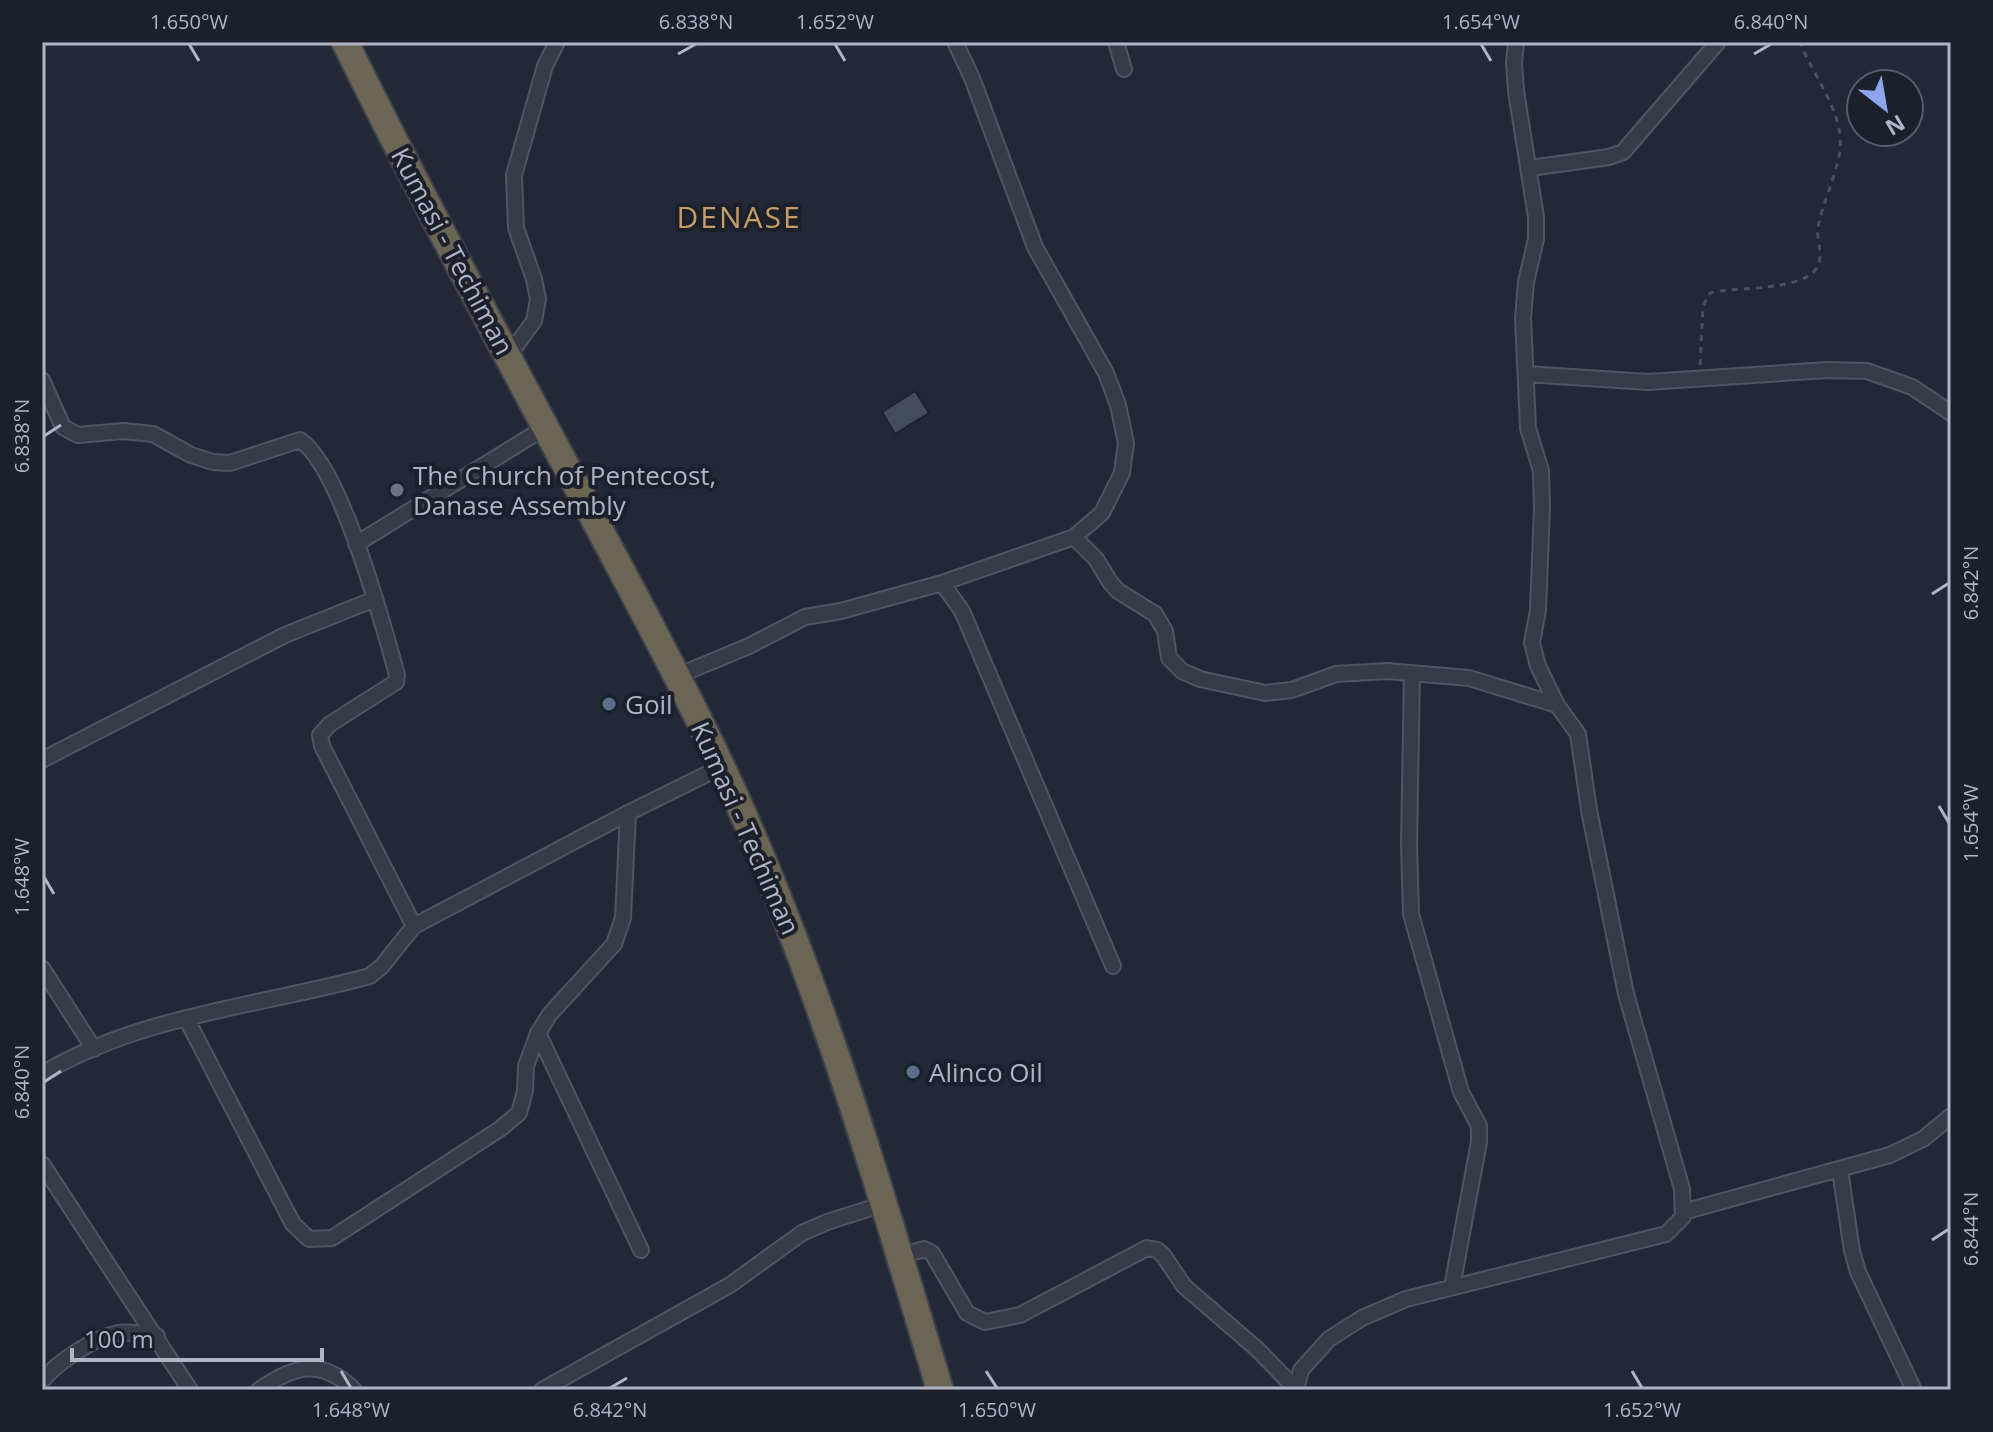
<svg xmlns="http://www.w3.org/2000/svg" width="1993" height="1432" viewBox="0 0 1993 1432" font-family="'Open Sans',sans-serif">
<style>
.building{fill:#444b5a;stroke:#1d222d;stroke-width:2}
.lines{fill:none;stroke-linecap:round;stroke-linejoin:round}
.street-casing{stroke:#515561;stroke-width:18}
.highway-casing{stroke:#3e424e;stroke-width:30}
.path{stroke:#465358;stroke-width:3;stroke-dasharray:6 6;stroke-linecap:butt}
.street{stroke:#363b46;stroke-width:14}
.highway{stroke:#6b6554;stroke-width:26}
.ticks{fill:none;stroke:#b1b5c3;stroke-width:3}
.worship-dot{fill:#6b7280;stroke:#1b202b;stroke-width:3}
.service-dot{fill:#5c6f8a;stroke:#1b202b;stroke-width:3}
.labels{text-anchor:middle;dominant-baseline:central;stroke-width:8;stroke-linejoin:round;paint-order:stroke}
.street-label{font-size:26px;fill:#b1b5c3;stroke:#1b202b}
.poi-label{font-size:26px;fill:#b1b5c3;stroke:#1b202b;text-anchor:start}
.quarter-label{font-size:30px;letter-spacing:2px;fill:#c79d67;stroke:#1b202b}
.neatline{fill:none;stroke:#b1b5c3;stroke-width:3}
.ticks-label{font-size:20px;text-anchor:middle;fill:#b1b5c3}
</style>
<rect width="100%" height="100%" fill="#232836"/>
<path class="building" d="M915,391L929,413L895,434L882,412Z"/>
<g class="lines">
<defs>
<path id="street" d="M1116,42L1124,69
M1530,168L1609,157L1623,152L1718,42
M509,355L534,321L538,299L534,279L516,228L514,175L545,66L557,42
M1526,374L1648,382L1828,370L1867,371L1912,387L1951,413
M42,380L63,427L78,435L123,431L153,434L191,455L213,462L230,463L300,440C341,467 383,624 397,675L396,682L330,724L320,735L322,746L414,926
M1074,537L1096,559L1110,582L1118,591L1155,614L1165,631L1169,658L1182,671L1200,679L1265,693L1292,690L1336,674L1387,671L1469,678L1557,705
M356,544L546,427
M942,583L962,611L1113,966
M1412,673L1409,845L1411,914L1461,1092L1479,1126V1142L1452,1287
M677,676L749,646L805,617L841,611L942,583L1074,537L1102,513L1122,473L1126,443L1118,405L1106,373L1035,247L972,78L955,42
M42,760L285,635L375,599
M42,968L94,1049
M186,1018L293,1224L309,1239L332,1238L500,1129L519,1113L525,1091L526,1066L538,1033L550,1014L614,944L623,918L628,813
M538,1033L641,1250
M42,1074C141,1015 260,1006 370,976L382,966L414,926L628,813L721,767
M42,1164L190,1390
M1840,1170L1852,1251L1858,1272L1914,1390
M1683,1212L1890,1155L1923,1139L1951,1116
M900,1256L924,1249L932,1253L967,1313L985,1322L1020,1315L1147,1248L1157,1250L1163,1255L1184,1286L1257,1349L1296,1389
M42,1381C57,1362 94,1338 118,1333C130,1331 145,1335 157,1336
M259,1390C293,1366 321,1357 354,1390
M542,1390L730,1285L802,1233L827,1222L884,1204
M1296,1390L1301,1370L1329,1339L1362,1318L1406,1299L1666,1234L1683,1217L1682,1189L1626,994L1589,810L1578,734L1557,705L1538,666L1532,643L1538,610L1542,508L1541,471L1528,428L1523,318L1526,282L1536,239V217L1516,91L1514,63L1516,42"/>
<path id="highway" d="M345,42C429,213 521,380 610,549C655,634 701,719 740,807C824,996 881,1193 940,1390"/>
</defs>
<use href="#street" class="street-casing"/>
<use href="#highway" class="highway-casing"/>
<path class="path" d="M1700,365L1703,306L1710,293C1737,286 1798,292 1816,269C1825,258 1816,240 1818,227C1823,201 1836,177 1840,150C1844,112 1813,76 1800,42"/>
<use href="#street" class="street"/>
<use href="#highway" class="highway"/>
</g>
<path class="ticks" d="M189,44L199,61M835,44L845,61M1481,44L1491,61M678,54L696,44M1754,54L1771,44M44,436L61,425M1932,594L1949,583M1939,806L1949,823M44,877L54,894M44,1082L61,1071M1932,1240L1949,1229M341,1371L351,1388M986,1371L997,1388M1632,1371L1642,1388M610,1388L627,1378"/>
<circle class="worship-dot" cx="397" cy="490" r="8"/>
<g class="service-dot">
<circle cx="609" cy="704" r="8"/>
<circle cx="913" cy="1072" r="8"/>
</g>
<g class="labels">
<g class="street-label">
<text transform="translate(453 251) rotate(62)">Kumasi - Techiman</text>
<text transform="translate(746 828) rotate(66)">Kumasi - Techiman</text>
</g>
<g class="poi-label">
<text x="413" y="475">The Church of Pentecost,<tspan x="413" dy="30">Danase Assembly</tspan></text>
<text x="625" y="704">Goil</text>
<text x="929" y="1072">Alinco Oil</text>
</g>
<g class="quarter-label">
<text x="739" y="216">DENASE</text>
</g>
</g>
<rect width="1993" height="1432" fill="none" stroke="#1b202b" stroke-width="88"/>
<g transform="translate(1885 108) rotate(149)"><circle r="38" fill="#1b202b" stroke="#575c68" stroke-width="2"/>
<path d="M0-6L14 30L0 20L-14 30Z" fill="#8ca5ec"/>
<text y="-12" font-size="22" font-weight="bold" text-anchor="middle" fill="#b1b5c3">N</text>
</g>
<path d="M72 1348v12h250v-12" fill="none" stroke="#b1b5c3" stroke-width="4"/>
<text x="84" y="1348" font-size="24" fill="#b1b5c3" stroke="#1b202b" stroke-width="6" paint-order="stroke">100 m</text>
<rect x="44" y="44" width="1905" height="1344" class="neatline"/>
<g class="ticks-label">
<text x="189" y="29">1.650°W</text>
<text x="696" y="29">6.838°N</text>
<text x="835" y="29">1.652°W</text>
<text x="1481" y="29">1.654°W</text>
<text x="1771" y="29">6.840°N</text>
<text transform="translate(22 436) rotate(-90)" y="7">6.838°N</text>
<text transform="translate(1971 583) rotate(-90)" y="7">6.842°N</text>
<text transform="translate(1971 823) rotate(-90)" y="7">1.654°W</text>
<text transform="translate(22 877) rotate(-90)" y="7">1.648°W</text>
<text transform="translate(22 1082) rotate(-90)" y="7">6.840°N</text>
<text transform="translate(1971 1229) rotate(-90)" y="7">6.844°N</text>
<text x="351" y="1417">1.648°W</text>
<text x="610" y="1417">6.842°N</text>
<text x="997" y="1417">1.650°W</text>
<text x="1642" y="1417">1.652°W</text>
</g>
</svg>
